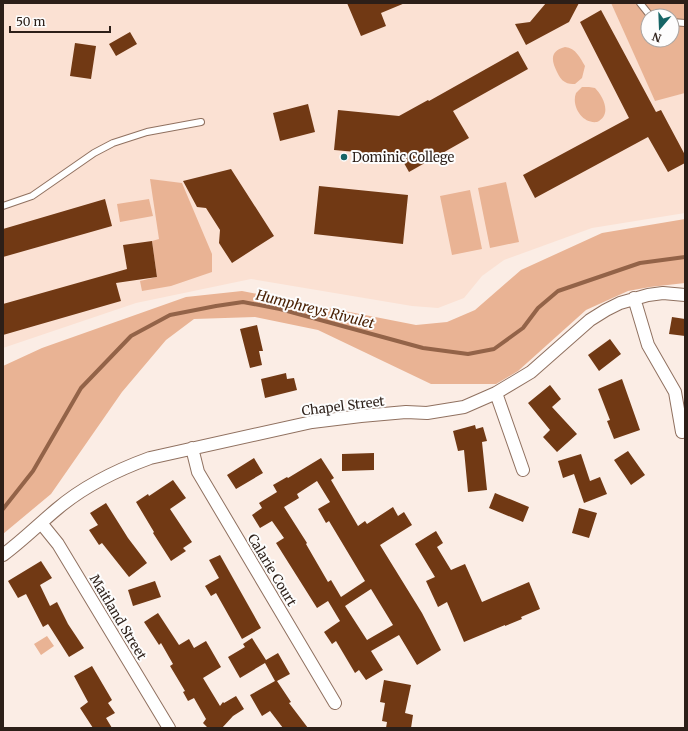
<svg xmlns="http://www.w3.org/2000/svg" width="688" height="731" viewBox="0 0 688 731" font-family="Merriweather,serif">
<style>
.built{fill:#fbe1d3}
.green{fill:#e9b394;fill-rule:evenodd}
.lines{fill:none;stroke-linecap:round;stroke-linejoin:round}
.stream{stroke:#936348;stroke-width:4}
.building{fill:#713914;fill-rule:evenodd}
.service-casing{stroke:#907160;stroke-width:8}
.minor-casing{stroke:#907160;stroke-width:14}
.service{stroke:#fff;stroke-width:6}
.minor{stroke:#fff;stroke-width:12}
.poi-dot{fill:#166566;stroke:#fdfdfd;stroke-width:1.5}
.labels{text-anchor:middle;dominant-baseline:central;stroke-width:4;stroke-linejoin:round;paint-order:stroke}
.poi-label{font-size:13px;fill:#2c1f18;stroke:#fdfdfd;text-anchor:start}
.street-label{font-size:13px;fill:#2c1f18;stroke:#fdfdfd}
.water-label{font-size:14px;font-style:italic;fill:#492003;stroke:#fdfdfd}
</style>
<rect width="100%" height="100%" fill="#fbede5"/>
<path class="built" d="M3,3H611L655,100L685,93V213L592,228L504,260L482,276L464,298L438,308L412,306L251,279L136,303L3,348Z"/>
<path class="green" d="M611,3H685V93L655,101ZM648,16H672V40H648Z
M565,47C576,48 580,58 585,66L582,78L575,84C572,84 568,84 565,82C561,80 559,76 557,72C551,60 550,51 565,47Z
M582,87H589L595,88C604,97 612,115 597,122C582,124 571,106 576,93Z
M150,179L182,183L212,254V272L171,286L142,291L140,281L157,277L152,241L159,239Z
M506,182L519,242L490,248L478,188Z
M470,190L482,249L452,255L440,196Z
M149,199L153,216L120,222L117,204Z
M685,219V283L650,287L628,291L586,310L518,371L496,384H431L318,330L255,317L194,319L166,340L122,392L51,494L3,534V366L42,348L186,297L242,291L416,325L447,322L475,310L521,270L602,233Z
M47,636L54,646L41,655L34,644Z"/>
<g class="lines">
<path class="stream" d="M3,509L33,471L81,388L131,336L170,315L216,306L243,302L280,309L423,348L468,354L494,349L523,328L538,308L558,291L640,263L685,257"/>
</g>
<path class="building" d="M347,3H405L381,13L386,26L361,36Z
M546,3H579L569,22L526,45L515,24L530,22Z
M601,10L656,112L661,110L685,155V163L668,172L648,137L535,198L523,175L629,118L580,22Z
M130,32L137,44L116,56L109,44Z
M75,43L96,46L91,79L70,76Z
M518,51L528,69L453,111L469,138L409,172L400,156L334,150L338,110L399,116L428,100L429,101Z
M308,104L315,132L280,141L273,113Z
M231,169L274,236L232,263L219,243L220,230L206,208L197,207L183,181Z
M319,186L408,195L403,244L314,234Z
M105,199L112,226L3,257V229Z
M152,241L157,277L116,283L121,301L3,335V304L127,269L123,245Z
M672,317L685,319V336L669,334Z
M257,325L263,351H259L262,365L250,368L240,329Z
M610,339L621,354L599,371L588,355Z
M286,373L287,379L294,378L297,390L265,398L261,379Z
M622,379L640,430L614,439L607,421L610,420L598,389Z
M550,385L561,399L552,407L577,434L557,452L543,437L550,430L528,403Z
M475,425L476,429L483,427L487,441L482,442L487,490L468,492L464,450L458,451L453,431Z
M628,451L645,475L631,485L614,460Z
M374,453V470L342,471V454Z
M581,454L590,481L600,477L607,494L584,503L574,474L563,478L558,461Z
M254,458L263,473L236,489L227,475Z
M321,458L334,478L331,480L358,526L365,521L367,524L393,507L398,516L404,512L412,525L380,545L422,613L441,650L417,665L399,635L371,651L383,670L366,680L359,670L355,673L336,641L332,644L324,632L340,621L328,601L317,608L276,543L284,538L272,521L260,528L252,515L262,508L259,503L277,492L273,485L287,477L288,478ZM317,481L330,502L318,509L326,523L329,521L365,581L341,597L331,580L328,582L306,544L307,543L284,507L299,498L297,494ZM371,589L393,625L367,640L345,606Z
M173,480L186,498L170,509L192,542L183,548L186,551L171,561L153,533L154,532L136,502L148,494L149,496Z
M495,493L529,507L523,522L489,508Z
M106,503L128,538L147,563L129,577L102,543L99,545L89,530L98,525L90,513Z
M579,508L597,513L589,538L572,533Z
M436,531L443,543L437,547L451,570L465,564L482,602L529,582L540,609L521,617L522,619L505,626V625L464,642L447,602L438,607L426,581L435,577L415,544Z
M220,555L261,628L242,639L216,593L211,596L205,586L219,578L209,560Z
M41,561L52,578L40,585L50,606L57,602L68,624L84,648L69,657L48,624L43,627L26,594L18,598L8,581Z
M155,581L161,597L133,606L128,590Z
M158,613L179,645L189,639L194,648L206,641L221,667L203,678L220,706L223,702L224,703L236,696L244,709L233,716L222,728H208L203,723L206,719L194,698L188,701L183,692L185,691L170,666L173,664L161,643L159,645L144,622Z
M252,638L266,660L278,653L290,674L277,681L291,702L289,703L308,728H283L270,711L262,716L250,695L275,681L265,663L240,678L228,657L245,647L243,644Z
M92,666L112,700L108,703L115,713L106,718L112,728H93L80,708L88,702L74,676Z
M384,680L411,685L405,713L413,715L411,728H386L387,722L382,721L385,703L380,702Z"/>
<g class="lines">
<defs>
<path id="service" d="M640,3L648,13L652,16
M672,22L685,23
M3,206L32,196L94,153L113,143L147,132L201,122"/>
<path id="minor" d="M634,298L648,345L675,392L682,432
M496,393L523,470
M192,448L198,472L335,703
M41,523L58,544L169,728
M3,555C22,541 39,524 57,509C84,486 117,470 150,458L312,422L361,416L406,412L427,413L464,407L496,393L531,372L590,320L606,310L620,303L648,295L663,293L685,295"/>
</defs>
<use href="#service" class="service-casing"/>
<use href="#minor" class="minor-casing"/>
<use href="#service" class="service"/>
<use href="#minor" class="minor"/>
</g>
<circle class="poi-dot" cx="344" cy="157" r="4"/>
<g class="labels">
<g class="poi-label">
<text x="352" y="157">Dominic College</text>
</g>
<g class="street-label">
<text transform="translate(343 406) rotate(-7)">Chapel Street</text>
<text transform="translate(272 570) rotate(59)">Calarie Court</text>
<text transform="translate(118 617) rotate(59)">Maitland Street</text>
</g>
<g class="water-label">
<text transform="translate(315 309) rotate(14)">Humphreys Rivulet</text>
</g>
</g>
<rect width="688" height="731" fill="none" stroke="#2c1f18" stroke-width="8"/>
<g transform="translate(660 28) rotate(199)"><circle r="19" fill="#fdfdfd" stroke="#a9a4a1"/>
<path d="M0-3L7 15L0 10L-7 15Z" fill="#166566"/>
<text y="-6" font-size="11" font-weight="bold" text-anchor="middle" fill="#2c1f18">N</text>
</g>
<path d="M10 26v6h100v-6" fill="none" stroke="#2c1f18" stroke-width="2"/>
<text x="16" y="26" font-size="12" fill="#2c1f18" stroke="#fdfdfd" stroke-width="3" paint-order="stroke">50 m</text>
</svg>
